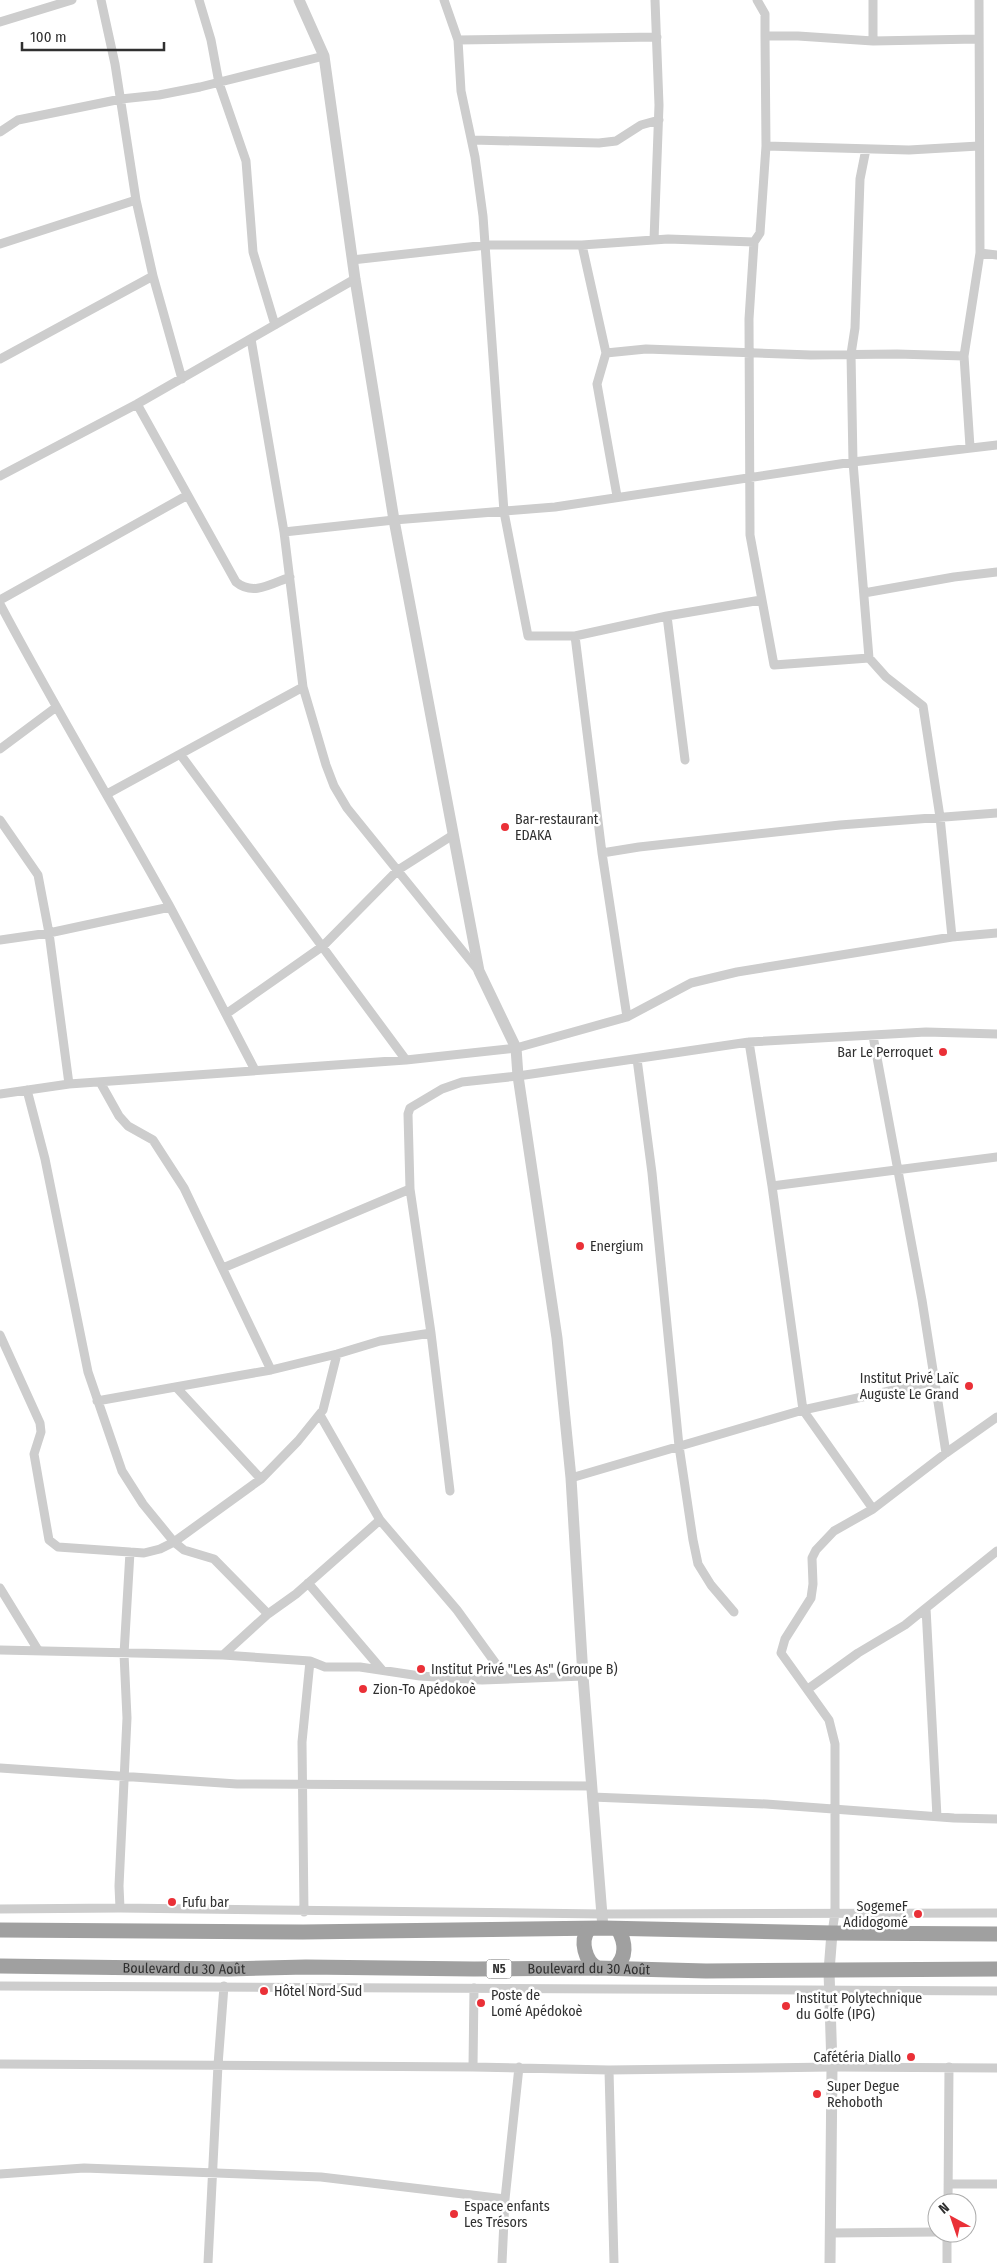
<svg xmlns="http://www.w3.org/2000/svg" width="997" height="2263" viewBox="0 0 997 2263" font-family="'Fira Sans Condensed',sans-serif">
<style>
.lines{fill:none;stroke-linecap:round;stroke-linejoin:round}
.minor{stroke:#cdcdcd;stroke-width:9}
.tertiary{stroke:#cdcdcd;stroke-width:11}
.trunk{stroke:#a0a0a0;stroke-width:15}
.poi-dot{fill:#ea3037;stroke:#fff;stroke-width:2}
.labels{text-anchor:middle;dominant-baseline:central;stroke-width:5;stroke-linejoin:round;paint-order:stroke}
.shield{fill:#fff;stroke:#6e6e6e;stroke-width:1}
.shield-label{font-size:12px;font-weight:bold;fill:#303030}
.poi-label{font-size:14px;fill:#303030;stroke:#fff;text-anchor:start}
.street-label{font-size:14px;fill:#303030;stroke:#fff}
</style>
<rect width="100%" height="100%" fill="#fff"/>
<g class="lines">
<path class="minor" d="M199,0L211,40L219,83L246,161L253,252L275,325
M444,0L458,40L461,91L475,157L483,216L504,512L528,636H575L667,616L761,600
M757,0L765,14V36
M0,22L72,0
M458,40L657,37
M873,41V0
M0,132L18,120L121,99L159,95L200,87L324,56
M472,140L599,143L616,141L641,125L659,120
M766,146L909,150L979,146
M866,149L860,179L855,328L851,354L853,462L869,658L886,677L923,706L940,817L952,937
M136,200L153,276L182,379
M654,240L659,105L655,0
M0,244L136,200L115,64L101,0
M582,245L606,353L597,384L617,496
M980,253L997,255
M352,260L487,245H582L668,239L754,242
M251,339L284,532L303,687L326,765L334,786L347,808L478,970
M606,353L646,349L811,355L897,354L964,356
M0,359L153,276
M137,404L236,582C253,596 271,584 290,577
M970,447L964,356L980,253L979,0
M0,476L137,404L355,279
M284,532L394,520L555,507L853,462L997,445
M864,593L954,577L997,572
M0,600L186,496
M0,604C54,706 113,804 169,905C198,959 226,1015 255,1070
M667,616L685,760
M575,636L602,853L627,1017
M869,658L774,665L750,535L749,319L754,242L760,233L766,146L765,36H798L873,41L977,39
M0,749L55,708
M180,754L406,1060
M107,794L303,687
M0,820L38,875L49,933L69,1084
M602,853L639,847L840,825L997,813
M0,940L49,933L170,907
M226,1014L323,946L398,870L453,835
M873,1036L922,1300L946,1453
M749,1042L772,1186L803,1410L873,1509
M637,1059L652,1173L679,1446L693,1540L698,1564L711,1585L734,1612
M100,1082L119,1116L128,1126L153,1140L184,1188L271,1370
M27,1090L45,1159L88,1372L122,1471L143,1504L174,1542L184,1550L214,1559L268,1614
M0,1094L69,1084L406,1060L516,1048L627,1017L691,983L737,972L952,937L997,933
M772,1186L997,1157
M223,1268L410,1189
M0,1335L40,1423L41,1432L34,1454L49,1540L58,1547L144,1553L160,1549L174,1542L261,1479L298,1441L323,1410L337,1354
M176,1387L261,1479
M97,1401L271,1370L337,1354L380,1341L431,1333
M320,1415L380,1520L457,1610L507,1679
M571,1478L803,1410L935,1381
M450,1491L431,1333L410,1189L408,1114L410,1108L442,1089L462,1082L518,1076L749,1042L926,1032L997,1034
M308,1583L382,1670
M0,1588L38,1650
M0,1650L223,1655L310,1661L325,1667H360L420,1676L482,1680L583,1676
M223,1655L268,1614L296,1594L380,1520
M808,1689L858,1653L905,1625L926,1608
M0,1768L237,1784L592,1786
M592,1797L766,1804L954,1818L997,1819
M937,1817L926,1608L997,1551
M120,1908L119,1886L127,1718L124,1654L130,1552
M0,1909L120,1908L602,1914L997,1913
M304,1912L302,1742L310,1661
M832,1933L835,1913V1744L829,1720L781,1653L785,1639L811,1598L813,1584L812,1558L816,1550L834,1531L873,1509L946,1453L997,1417
M0,1986L997,1991
M0,2064L473,2067L609,2070L832,2067L997,2068
M473,2067L474,1988
M609,2070L614,2263
M0,2174L84,2168L321,2177L505,2199
M948,2184H997
M948,2203L949,2067
M831,2233L937,2232
M208,2263L218,2065L224,1986
M502,2263L505,2199L519,2067
M947,2263V2233"/>
<path class="tertiary" d="M299,0L324,56L355,279L394,520L479,971L516,1048L518,1076L557,1338L571,1478L583,1676L603,1928
M830,2263L832,2067L829,1971L832,1933"/>
<g class="trunk">
<path d="M0,1930L303,1932L603,1928L832,1933L997,1934"/>
<path d="M588,1930C580,1941 585,1961 597,1968"/>
<path id="s1" d="M0,1966L228,1969L306,1967L474,1969L597,1968L706,1971L997,1969"/>
<path d="M615,1968C627,1957 626,1943 618,1929"/>
</g>
</g>
<g class="poi-dot">
<circle cx="505" cy="827" r="5"/>
<circle cx="943" cy="1052" r="5"/>
<circle cx="580" cy="1246" r="5"/>
<circle cx="969" cy="1386" r="5"/>
<circle cx="421" cy="1669" r="5"/>
<circle cx="363" cy="1689" r="5"/>
<circle cx="172" cy="1902" r="5"/>
<circle cx="918" cy="1914" r="5"/>
<circle cx="264" cy="1991" r="5"/>
<circle cx="481" cy="2003" r="5"/>
<circle cx="786" cy="2006" r="5"/>
<circle cx="911" cy="2057" r="5"/>
<circle cx="817" cy="2094" r="5"/>
<circle cx="454" cy="2214" r="5"/>
</g>
<g class="labels">
<rect class="shield" x="486.5" y="1959.5" width="25" height="19" rx="4"/>
<g class="shield-label">
<text x="499" y="1969">N5</text>
</g>
<g class="poi-label">
<text x="515" y="819">Bar-restaurant<tspan x="515" dy="16">EDAKA</tspan></text>
<text x="933" y="1052" text-anchor="end">Bar Le Perroquet</text>
<text x="590" y="1246">Energium</text>
<text x="959" y="1378" text-anchor="end">Institut Privé Laïc<tspan x="959" dy="16">Auguste Le Grand</tspan></text>
<text x="431" y="1669">Institut Privé "Les As" (Groupe B)</text>
<text x="373" y="1689">Zion-To Apédokoè</text>
<text x="182" y="1902">Fufu bar</text>
<text x="908" y="1906" text-anchor="end">SogemeF<tspan x="908" dy="16">Adidogomé</tspan></text>
<text x="274" y="1991">Hôtel Nord-Sud</text>
<text x="491" y="1995">Poste de<tspan x="491" dy="16">Lomé Apédokoè</tspan></text>
<text x="796" y="1998">Institut Polytechnique<tspan x="796" dy="16">du Golfe (IPG)</tspan></text>
<text x="901" y="2057" text-anchor="end">Cafétéria Diallo</text>
<text x="827" y="2086">Super Degue<tspan x="827" dy="16">Rehoboth</tspan></text>
<text x="464" y="2206">Espace enfants<tspan x="464" dy="16">Les Trésors</tspan></text>
</g>
<g class="street-label">
<text stroke="none"><textPath href="#s1" startOffset="184">Boulevard du 30 Août</textPath></text>
<text stroke="none"><textPath href="#s1" startOffset="589">Boulevard du 30 Août</textPath></text>
</g>
</g>
<g transform="translate(952 2218) rotate(320)"><circle r="24" fill="#ffffff" stroke="#acacac"/>
<path d="M0-4L9 19L0 12L-9 19Z" fill="#ea3037"/>
<text y="-8" font-size="14" font-weight="bold" text-anchor="middle" fill="#303030">N</text>
</g>
<path d="M22 42v8h142v-8" fill="none" stroke="#303030" stroke-width="2.5"/>
<text x="30" y="42" font-size="15" fill="#303030" stroke="#ffffff" stroke-width="4" paint-order="stroke">100 m</text>
</svg>
